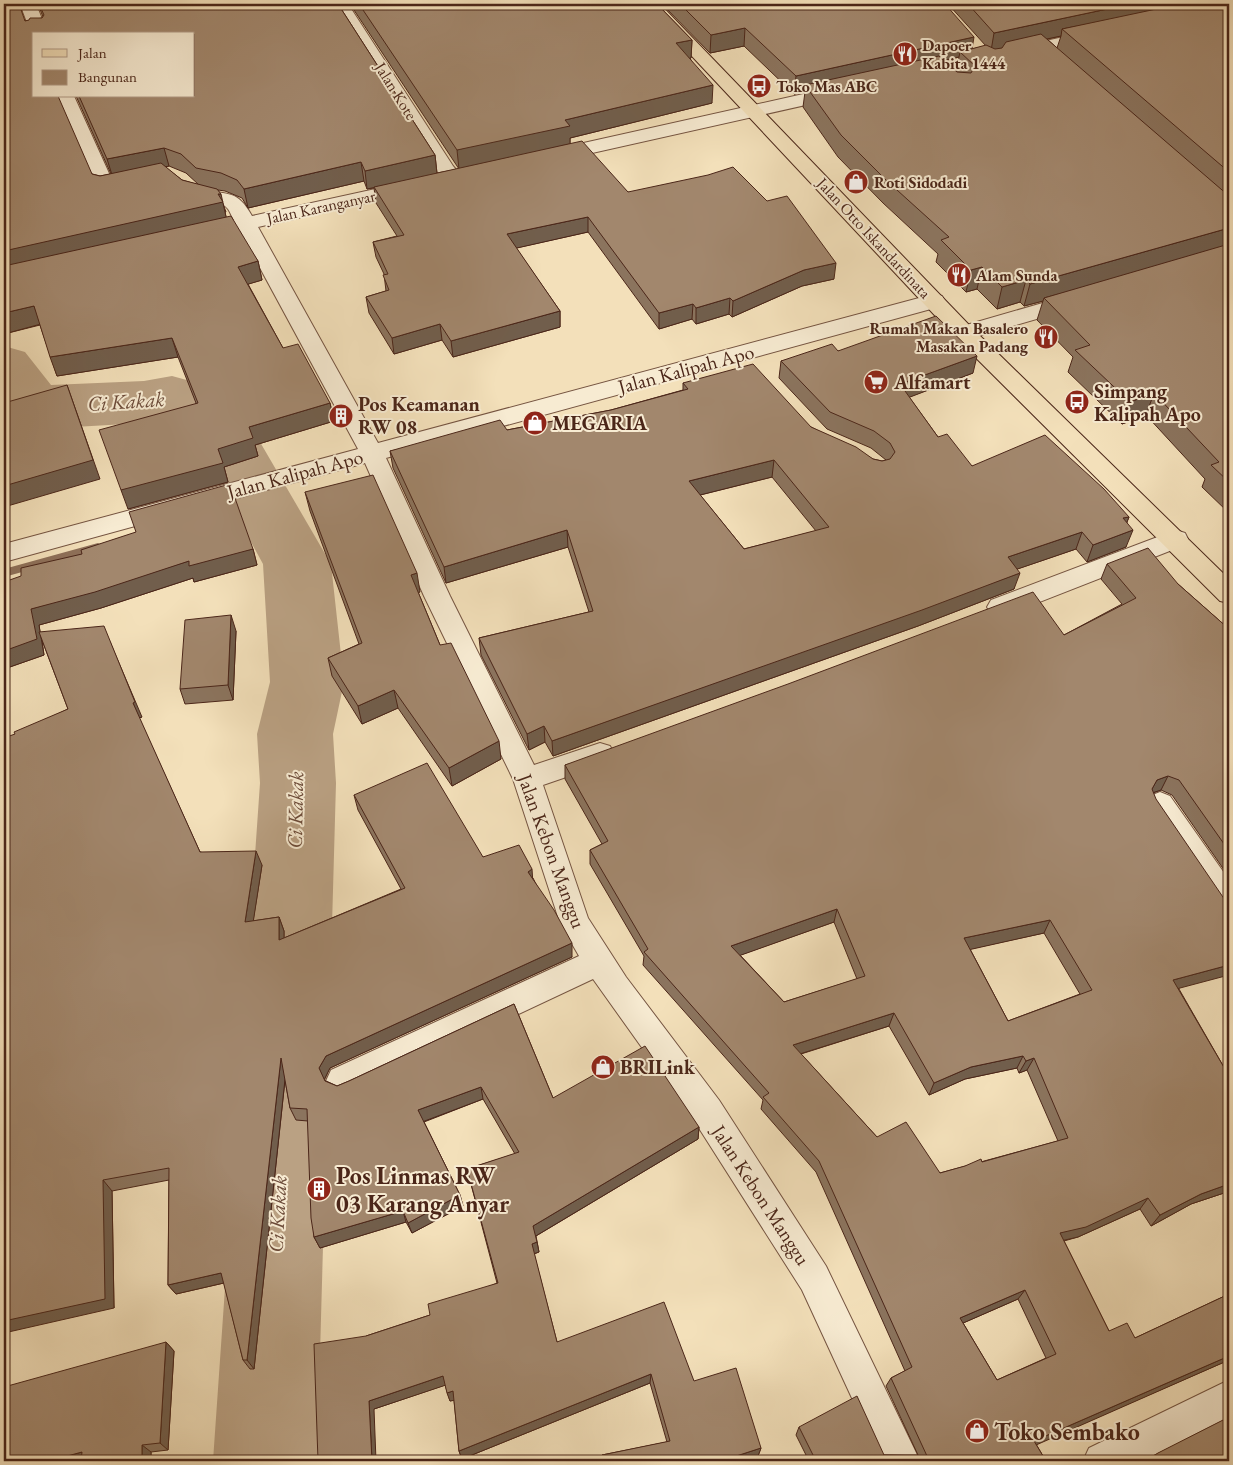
<svg xmlns="http://www.w3.org/2000/svg" width="1233" height="1465" viewBox="0 0 1233 1465" font-family="'EB Garamond',serif">
<style>
.lines{fill:none;stroke-linecap:round;stroke-linejoin:round}
.stream{fill:#8e7059;fill-rule:evenodd}
.river{fill:#baa183;fill-rule:evenodd}
.minor-casing{stroke:#755441;stroke-width:2}
.major-casing{stroke:#4b2619;stroke-width:2}
.minor{fill:#f7ebd2;fill-rule:evenodd}
.major{fill:#f3e0ba;fill-rule:evenodd}
.wall{fill:#8b745e;stroke:#4b2619;fill-rule:evenodd}
.shaded-wall{fill:#715e4c;stroke:#4b2619}
.building{fill:#a2876d;stroke:#4b2619;fill-rule:evenodd}
.labels{text-anchor:middle;dominant-baseline:central;stroke-width:4;stroke-linejoin:round;paint-order:stroke}
.far-poi-label{font-size:16px;font-weight:bold;fill:#4b2619;stroke:#f7ebd2;text-anchor:start}
.far-street-label{font-size:16px;fill:#4b2619;stroke:#f7ebd2}
.street-label{font-size:20px;fill:#4b2619;stroke:#f7ebd2}
.poi-label{font-size:20px;font-weight:bold;fill:#4b2619;stroke:#f7ebd2;text-anchor:start}
.water-label{font-size:21px;font-style:italic;fill:#6c4b39;stroke:#f7ebd2}
.near-poi-label{font-size:24px;font-weight:bold;fill:#4b2619;stroke:#f7ebd2;text-anchor:start}
</style>
<rect width="100%" height="100%" fill="#f3e0ba"/>
<filter id="stains"><feTurbulence type="fractalNoise" baseFrequency=".004" numOctaves="4"/><feColorMatrix values="0 0 0 0 .2 0 0 0 0 .09 0 0 0 0 .02 0 0 0 .5 -.17"/></filter>
<radialGradient id="worn" r=".72"><stop offset=".6" stop-color="#630" stop-opacity="0"/><stop offset="1" stop-color="#630" stop-opacity=".3"/></radialGradient>
<g class="lines">
<path class="stream" d="M262,498L266,499L268,502L266,505L223,517L217,513L219,510Z
M98,543L104,547L102,550L4,577V569Z"/>
<path class="river" d="M4,346L25,352L51,385L144,381L172,376L194,382L235,399L331,564L344,682L333,734L336,783L317,1461H213L260,783L257,734L270,682L263,564L189,428L166,418L144,423L74,427L33,426L11,420L4,410Z"/>
<defs>
<path id="minor" d="M20,4H36L48,34H34L33,38Z
M332,4H348L453,166L463,178L460,182C449,185 445,181 438,173Z
M1216,4H1229V11L1189,20L1183,19L1180,15L1183,11Z
M1095,30L1101,31L1104,35L1101,39L915,80L909,79L906,75L909,71L915,70Z
M839,86L846,88L848,92L846,96L552,162L545,160L542,156L545,152L552,150Z
M56,96H74L112,180L131,176L138,178L141,182L138,186L105,193L98,191Z
M412,181L419,183L422,187L419,191L258,227L378,443L934,294L942,296L945,301L942,306L386,458L450,596L534,765L600,743L610,746L614,754L610,762L543,785L588,918L626,977L719,1100L826,1266L920,1461H881L802,1290L695,1122L593,979L353,1092L342,1096L331,1092L326,1081L331,1070L579,956L560,923L513,779L424,596L365,463L4,562V544L358,449L240,231L229,233L222,231L219,227L222,223L234,220C232,217 230,212 228,209C216,194 190,205 178,188L181,184C191,181 194,186 203,189C229,196 237,189 252,216Z
M1077,293L1085,295L1088,300L1085,305L964,340L956,338L953,333L956,328Z
M1176,530L1185,533L1188,539L1185,545L1009,614L1000,617L991,614L987,607L991,600Z
M1160,792L1170,796L1229,880V917L1218,913L1150,812L1146,804L1150,796Z
M1229,1380V1417L1142,1461H1083L1089,1448Z"/>
<path id="major" d="M4,4H36L33,8L4,13Z
M643,4H660L972,328L1229,579V603L1220,601L956,338Z"/>
</defs>
<use href="#minor" class="minor-casing"/>
<use href="#major" class="major-casing"/>
<use href="#minor" class="minor"/>
<use href="#major" class="major"/>
</g>
<path class="wall" d="M4,4L25,21L42,18L43,17L38,4H338L435,155L437,173L459,169L350,4H657L692,40L691,58H690L712,103L570,138V144L628,192L834,279L802,286L732,317L729,314L696,324L692,319L659,329L588,232L516,248L560,311V327L453,357L442,340L394,354L369,313L366,297L386,291L384,274L376,257L373,242L397,236L376,203L374,188L367,189L364,181L248,208L242,198L225,191L218,190L226,212H225L226,217L258,261L262,280L248,284L283,348L330,403L334,421L255,445L258,456L224,467L228,482L128,509L196,403L178,357L57,376L40,325L4,334ZM34,34L194,96H76L111,174L100,176L92,174L34,96ZM169,166L186,173L199,185L182,180L165,167Z
M662,4H945L972,49L986,46L948,4H1222L1229,9V513L1202,487L1205,479L1146,415L1122,424L1068,372L1073,357L1037,320L1043,301L1024,306L1020,302L997,309L977,289L966,292L936,262L938,254L883,203L838,157L803,107L805,92L794,94L744,46L710,53ZM1061,36L1057,48L1047,39ZM959,57L956,71L945,61Z
M838,351L973,373L909,397L938,437L972,466L1129,517L1127,522L1126,547L1087,562L1076,549L1017,569L1014,589L918,626L553,756L545,742L529,750L481,655L479,638L589,612L568,547L446,583L393,468L390,451L507,430L611,410L683,390V383L811,427L873,459L882,461L886,460L871,448L827,429L779,378L781,361ZM772,477L816,531L744,549L700,495Z
M305,492L420,592H418L440,645L501,759L452,786L398,708L362,724L332,676L328,658L359,644L310,511Z
M1229,520V528L1227,525Z
M253,549L257,565L194,582L193,578L101,608L39,625L40,632L142,717L139,718L200,852L262,865L253,921L279,917L284,931V938L401,889L358,810L354,795L483,857L533,878L572,957L330,1068L324,1080L337,1086L349,1081L514,1004L553,1098L699,1127L698,1139L536,1236L539,1252L534,1254L557,1342L694,1381L761,1448L758,1456L741,1461H603L602,1455L667,1442L650,1383L462,1459L459,1451L454,1400L450,1401L445,1385L374,1409L366,1336L430,1315L497,1283L467,1169L515,1154L483,1099L424,1122L460,1195L463,1206L412,1233L406,1222L320,1248L314,1237L308,1121L296,1120L290,1108L285,1080L254,1369H250L243,1360L224,1283L176,1294L168,1285L169,1180L112,1191L114,1308L15,734L68,709L42,640L44,655L4,669V582Z
M1107,564L1178,584L1229,629V877L1172,795L1161,790L1153,793L1179,989L1229,1076V1200L1224,1193L1191,1204L1151,1226L1140,1209L1078,1237L1064,1241L1109,1331L1135,1338L1229,1294V1360L1036,1444L1046,1461H809L796,1435L799,1427L884,1455H918L886,1386L891,1378L905,1371L816,1172L761,1109L763,1100L643,965L644,956L590,864V850L602,844L565,779V765L1064,635L1122,604L1101,579ZM834,922L857,979L784,1002L740,955ZM1044,933L1080,994L1008,1021L970,949ZM889,1026L929,1095L965,1079L1017,1068L1019,1073L1027,1070L1058,1141L940,1173L877,1137L801,1054ZM1018,1299L1046,1358L997,1380L963,1323Z
M236,631L233,700L185,704L180,689Z
M166,1342L174,1351L168,1450L151,1452V1461H4Z"/>
<path class="shaded-wall" d="M1131,4H1192L1062,29L1061,36L991,51L994,33Z
M745,28L744,46L710,53L711,35Z
M974,37L971,55L960,52L959,57L809,91L805,85V92L794,94L796,76Z
M692,40L691,58L676,62V43Z
M713,85L712,103L570,138V144L459,169L457,150L565,120Z
M164,148L169,166L113,178L107,159Z
M435,155L437,174L367,189L365,171Z
M361,162L364,181L248,208L244,189Z
M218,194H221L227,221L4,271V251Z
M588,217V232L508,250L507,234Z
M1229,228V248L1044,298L1043,301L1024,306L1030,284Z
M258,261L262,280L242,286L238,267Z
M836,263L834,279L802,286L732,317L733,301L804,270Z
M982,267L977,289L966,292L971,270Z
M1026,280L1020,302L997,309L1002,287Z
M730,298L729,314L696,324V308Z
M693,304L692,319L659,329V313Z
M34,306L41,324L4,334V313Z
M560,311V327L453,357L451,341Z
M440,324L442,340L394,354L392,338Z
M172,338L178,357L57,376L50,357Z
M977,356L973,373L897,402L900,384Z
M67,385L100,479L4,507V486Z
M1154,393L1146,415L1122,424L1130,402Z
M330,403L334,421L255,445L258,456L224,467L228,482L128,509L121,490L218,449L249,427Z
M774,460L772,477L688,498L689,481Z
M1129,517L1122,534L1123,518Z
M567,530L568,547L446,583L444,567Z
M1133,530L1126,547L1087,562L1093,545Z
M1082,532L1076,549L1003,574L1008,557Z
M253,549L257,565L194,582L193,578L101,608L39,625L44,655L4,669V651L31,609L189,561Z
M417,573L420,592L414,594L411,575Z
M1020,573L1014,589L918,626L553,756L552,741Z
M231,615L236,631L233,700L228,685Z
M110,642L142,717L139,718L133,703Z
M394,690L398,708L362,724L358,706Z
M544,726L545,742L529,750L527,734Z
M499,741L501,759L452,786L449,768Z
M1168,776L1161,790L1149,794L1157,780Z
M256,851L262,865L251,936L245,922Z
M532,869L533,884L528,872Z
M837,909L834,922L730,959L731,946Z
M279,917L284,931V953L279,940Z
M1050,920L1044,933L959,952L964,938Z
M572,943V957L330,1068L324,1080L319,1068L326,1056Z
M1229,965V975L1165,992L1173,980Z
M894,1013L889,1026L790,1057L793,1045Z
M1023,1056L1017,1068L965,1079L929,1095L934,1083L971,1067Z
M281,1058L286,1070L254,1369L247,1360Z
M1034,1058L1027,1070L1019,1073L1026,1061Z
M481,1087L483,1099L422,1122L418,1110Z
M699,1127L698,1139L534,1237L533,1226Z
M103,1180L112,1191L114,1308L4,1333V1321Z
M1229,1184V1188L1224,1193L1191,1204L1151,1226L1160,1215L1201,1194Z
M460,1195L463,1206L412,1233L408,1223Z
M1148,1198L1140,1209L1078,1237L1052,1243L1060,1233Z
M403,1211L406,1222L320,1248L314,1237Z
M537,1242L539,1252L533,1254L532,1244Z
M221,1273L228,1282L176,1294L168,1285Z
M1025,1290L1018,1299L954,1327L960,1318Z
M166,1342L174,1351L168,1450L160,1443Z
M1229,1356V1360L1027,1449L1034,1441Z
M651,1374L650,1383L462,1459L459,1451Z
M443,1376L446,1385L374,1409L376,1461H372L369,1401Z
M453,1391L456,1400L450,1401L447,1393Z
M142,1445L151,1452V1461H142Z
M761,1448L758,1456L741,1461H721Z
M82,1452L85,1461H49Z"/>
<path class="building" d="M4,4H19L25,21L29,20L30,18H42L44,15L39,4H338L435,155L365,171L361,162L244,189L237,180L221,173L196,168L181,154L164,148L107,159L79,96H194V34H34V96H58L92,174L100,176L161,163L182,180L217,189L221,194H218L223,202L4,251Z
M359,4H657L692,40L676,43L713,85L565,120L570,126L457,150Z
M680,4H945L974,37L796,76L745,28L711,35Z
M968,4H1131L994,33Z
M1180,4H1222L1229,9V172L1062,29Z
M1041,34L1229,196V228L1030,284L1026,280L1002,287L982,267L971,270L941,240L949,237L887,181L841,135L805,85L939,56L957,72L971,73L975,66L960,52L986,45L995,49L1002,48L1006,42Z
M582,141L628,192L708,175L733,167L767,201L787,196L836,263L804,270L733,301L730,298L696,308L693,304L659,313L588,217L507,234L560,311L451,341L440,324L392,338L366,297L389,290L383,275L388,274L373,242L404,235L374,187Z
M231,216L258,261L238,267L283,348L298,344L330,403L249,427L253,438L218,449L223,463L121,490L99,430L198,403L172,338L50,357L34,306L4,313V266Z
M1229,244V482L1211,465L1219,462L1154,393L1130,402L1075,350L1090,345L1044,298Z
M936,316L977,356L900,384L938,437L947,434L972,466L1045,435L1104,489L1129,517L1123,518L1133,530L1093,545L1082,532L1008,557L1020,573L922,610L552,741L544,726L527,734L479,638L593,611L567,530L444,567L390,451L500,420L507,430L611,410L688,389L683,383L753,364L811,427L856,447L873,459L882,461L890,459L895,452L890,443L874,431L830,412L781,361L832,344L838,351ZM774,460L829,527L744,549L689,481Z
M67,385L93,460L4,486V403Z
M373,475L417,573L411,575L440,645L451,643L499,741L449,768L394,690L358,706L328,658L362,643L305,492Z
M230,484L253,549L189,566V561L95,592L31,609L37,639L4,651V582L21,576V568L82,554L81,550L136,532L129,512Z
M1148,548L1178,584L1229,629V851L1179,780L1168,776L1157,780L1152,789L1156,799L1225,900L1229,902V965L1173,980L1229,1076V1184L1201,1194L1160,1215L1148,1198L1086,1227L1060,1233L1109,1331L1127,1323L1135,1338L1229,1294V1356L1034,1441L1046,1461H816L799,1427L857,1396L884,1455L927,1456L891,1378L912,1367L819,1161L763,1097L769,1093L644,952L648,949L590,850L608,841L565,765L788,684L1033,592L1064,635L1136,598L1107,564ZM837,909L865,976L784,1002L731,946ZM1050,920L1092,990L1008,1021L964,938ZM894,1013L934,1083L971,1067L1023,1056L1026,1061L1034,1058L1068,1138L982,1162L981,1159L965,1166L940,1173L906,1122L877,1137L793,1045ZM1025,1290L1056,1354L997,1380L960,1318Z
M231,615L228,685L180,689L185,620Z
M104,626L135,702L133,703L200,852L256,851L245,922L279,917V940L405,888L354,795L427,763L483,857L519,845L532,869L528,872L554,910L572,943L326,1056L319,1068L325,1081L337,1086L349,1081L514,1004L553,1098L645,1046L699,1127L533,1226L537,1242L532,1244L557,1342L664,1302L694,1381L736,1368L761,1448L721,1461H603L602,1455L670,1441L651,1374L459,1451L453,1391L447,1393L443,1376L369,1401L372,1461H318L314,1344L366,1336L430,1315L428,1304L498,1283L467,1169L519,1152L481,1087L418,1110L460,1195L408,1223L403,1211L314,1237L311,1218L307,1109L290,1108L281,1058L247,1360H243L221,1273L168,1285L169,1168L103,1180L105,1299L4,1321V738L15,734L14,732L68,709L39,632Z
M166,1342L160,1443L142,1445V1461H81L82,1452L49,1461H4V1387Z
M1229,1417V1461H1145L1158,1453Z"/>
<defs>
<symbol id="restaurant-disc" viewBox="-11 -11 22 22"><circle r="9.5" fill="#8f2418" stroke="#f7ebd2"/><path d="M-5-6h1v4h1v-4h1v4h1v-4h1v5L-1.5 .5V6h-2V.5L-5-1ZM5-6V6H3V1.5H1.5Q1.5-4 5-6Z" fill="#fff"/></symbol>
<symbol id="bus-disc" viewBox="-11 -11 22 22"><circle r="9.5" fill="#8f2418" stroke="#f7ebd2"/><path d="M-5-6H5V4H4V6H2V4H-2V6H-4V4H-5ZM-3.5-4V0h7V-4ZM-3.5 1.2v1.5H-2V1.2ZM2 1.2v1.5H3.5V1.2Z" fill="#fff"/></symbol>
<symbol id="shop-disc" viewBox="-11 -11 22 22"><circle r="9.5" fill="#8f2418" stroke="#f7ebd2"/><path d="M-5-2.5h2.3a2.7 3.5 0 0 1 5.4 0H5L5.5 6h-11ZM-1.5-2.5h3a1.5 2.3 0 0 0-3 0Z" fill="#fff"/></symbol>
<symbol id="supermarket-disc" viewBox="-11 -11 22 22"><circle r="9.5" fill="#8f2418" stroke="#f7ebd2"/><path d="M-6-5.5h2.5l.6 2H6L4.5 2H-2.5L-4.4-4H-6ZM-1.5 3.2a1.3 1.3 0 1 0 .1 0ZM3 3.2a1.3 1.3 0 1 0 .1 0Z" fill="#fff"/></symbol>
<symbol id="building-disc" viewBox="-11 -11 22 22"><circle r="9.5" fill="#8f2418" stroke="#f7ebd2"/><path d="M-4-6H4V6H1V3H-1V6H-4ZM-2.5-4.3h1.7v1.8h-1.7ZM.8-4.3h1.7v1.8H.8ZM-2.5-1h1.7V.8h-1.7ZM.8-1h1.7V.8H.8Z" fill="#fff"/></symbol>
</defs>
<g fill-rule="evenodd">
<use href="#restaurant-disc" x="891" y="40" width="28" height="28"/>
<use href="#bus-disc" x="745" y="72" width="28" height="28"/>
<use href="#shop-disc" x="842" y="168" width="28" height="28"/>
<use href="#restaurant-disc" x="945" y="261" width="28" height="28"/>
<use href="#restaurant-disc" x="1032" y="323" width="28" height="28"/>
<use href="#supermarket-disc" x="862" y="368" width="28" height="28"/>
<use href="#bus-disc" x="1063" y="388" width="28" height="28"/>
<use href="#building-disc" x="327" y="402" width="28" height="28"/>
<use href="#shop-disc" x="521" y="409" width="28" height="28"/>
<use href="#shop-disc" x="589" y="1053" width="28" height="28"/>
<use href="#building-disc" x="305" y="1175" width="28" height="28"/>
<use href="#shop-disc" x="963" y="1417" width="28" height="28"/>
</g>
<g class="labels">
<g class="far-poi-label">
<text x="922" y="45">Dapoer<tspan x="922" dy="18">Kabita 1444</tspan></text>
<text x="776" y="86">Toko Mas ABC</text>
<text x="874" y="182">Roti Sidodadi</text>
<text x="976" y="275">Alam Sunda</text>
<text x="1028" y="328" text-anchor="end">Rumah Makan Basalero<tspan x="1028" dy="18">Masakan Padang</tspan></text>
</g>
<g class="far-street-label">
<text transform="translate(396 91) rotate(58)">Jalan Kote</text>
<text transform="translate(321 207) rotate(-12)">Jalan Karanganyar</text>
<text transform="translate(874 238) rotate(47)">Jalan Otto Iskandardinata</text>
</g>
<g class="street-label">
<text transform="translate(686 369) rotate(-15)">Jalan Kalipah Apo</text>
<text transform="translate(295 474) rotate(-15)">Jalan Kalipah Apo</text>
<text transform="translate(552 851) rotate(70)">Jalan Kebon Manggu</text>
<text transform="translate(761 1195) rotate(57)">Jalan Kebon Manggu</text>
</g>
<g class="poi-label">
<text x="894" y="382">Alfamart</text>
<text x="1094" y="391">Simpang<tspan x="1094" dy="23">Kalipah Apo</tspan></text>
<text x="358" y="404">Pos Keamanan<tspan x="358" dy="23">RW 08</tspan></text>
<text x="552" y="423">MEGARIA</text>
<text x="620" y="1067">BRILink</text>
</g>
<g class="water-label">
<text transform="translate(126 401) rotate(-4)">Ci Kakak</text>
<text transform="translate(295 810) rotate(-89)">Ci Kakak</text>
<text transform="translate(277 1214) rotate(-87)">Ci Kakak</text>
</g>
<g class="near-poi-label">
<text x="336" y="1175">Pos Linmas RW<tspan x="336" dy="28">03 Karang Anyar</tspan></text>
<text x="994" y="1431">Toko Sembako</text>
</g>
</g>
<rect width="1233" height="1465" fill="none" stroke="#f3e0ba" stroke-width="20"/>
<rect x="5" y="5" width="1223" height="1455" fill="none" stroke="#4b2619" stroke-width="2.5"/>
<rect x="10" y="10" width="1213" height="1445" fill="none" stroke="#4b2619"/>
<rect x="32" y="32" width="162" height="65" fill="#f7ebd2" stroke="#b29c88"/>
<rect x="42" y="49" width="25" height="8" fill="#f3e0ba" stroke="#b29c88"/>
<text x="78" y="58" font-size="15" fill="#4b2619">Jalan</text>
<rect x="42" y="70" width="25" height="15" fill="#a2876d" stroke="#b29c88"/>
<text x="78" y="82" font-size="15" fill="#4b2619">Bangunan</text>
<rect width="100%" height="100%" filter="url(#stains)"/>
<rect width="100%" height="100%" fill="url(#worn)"/>
</svg>
